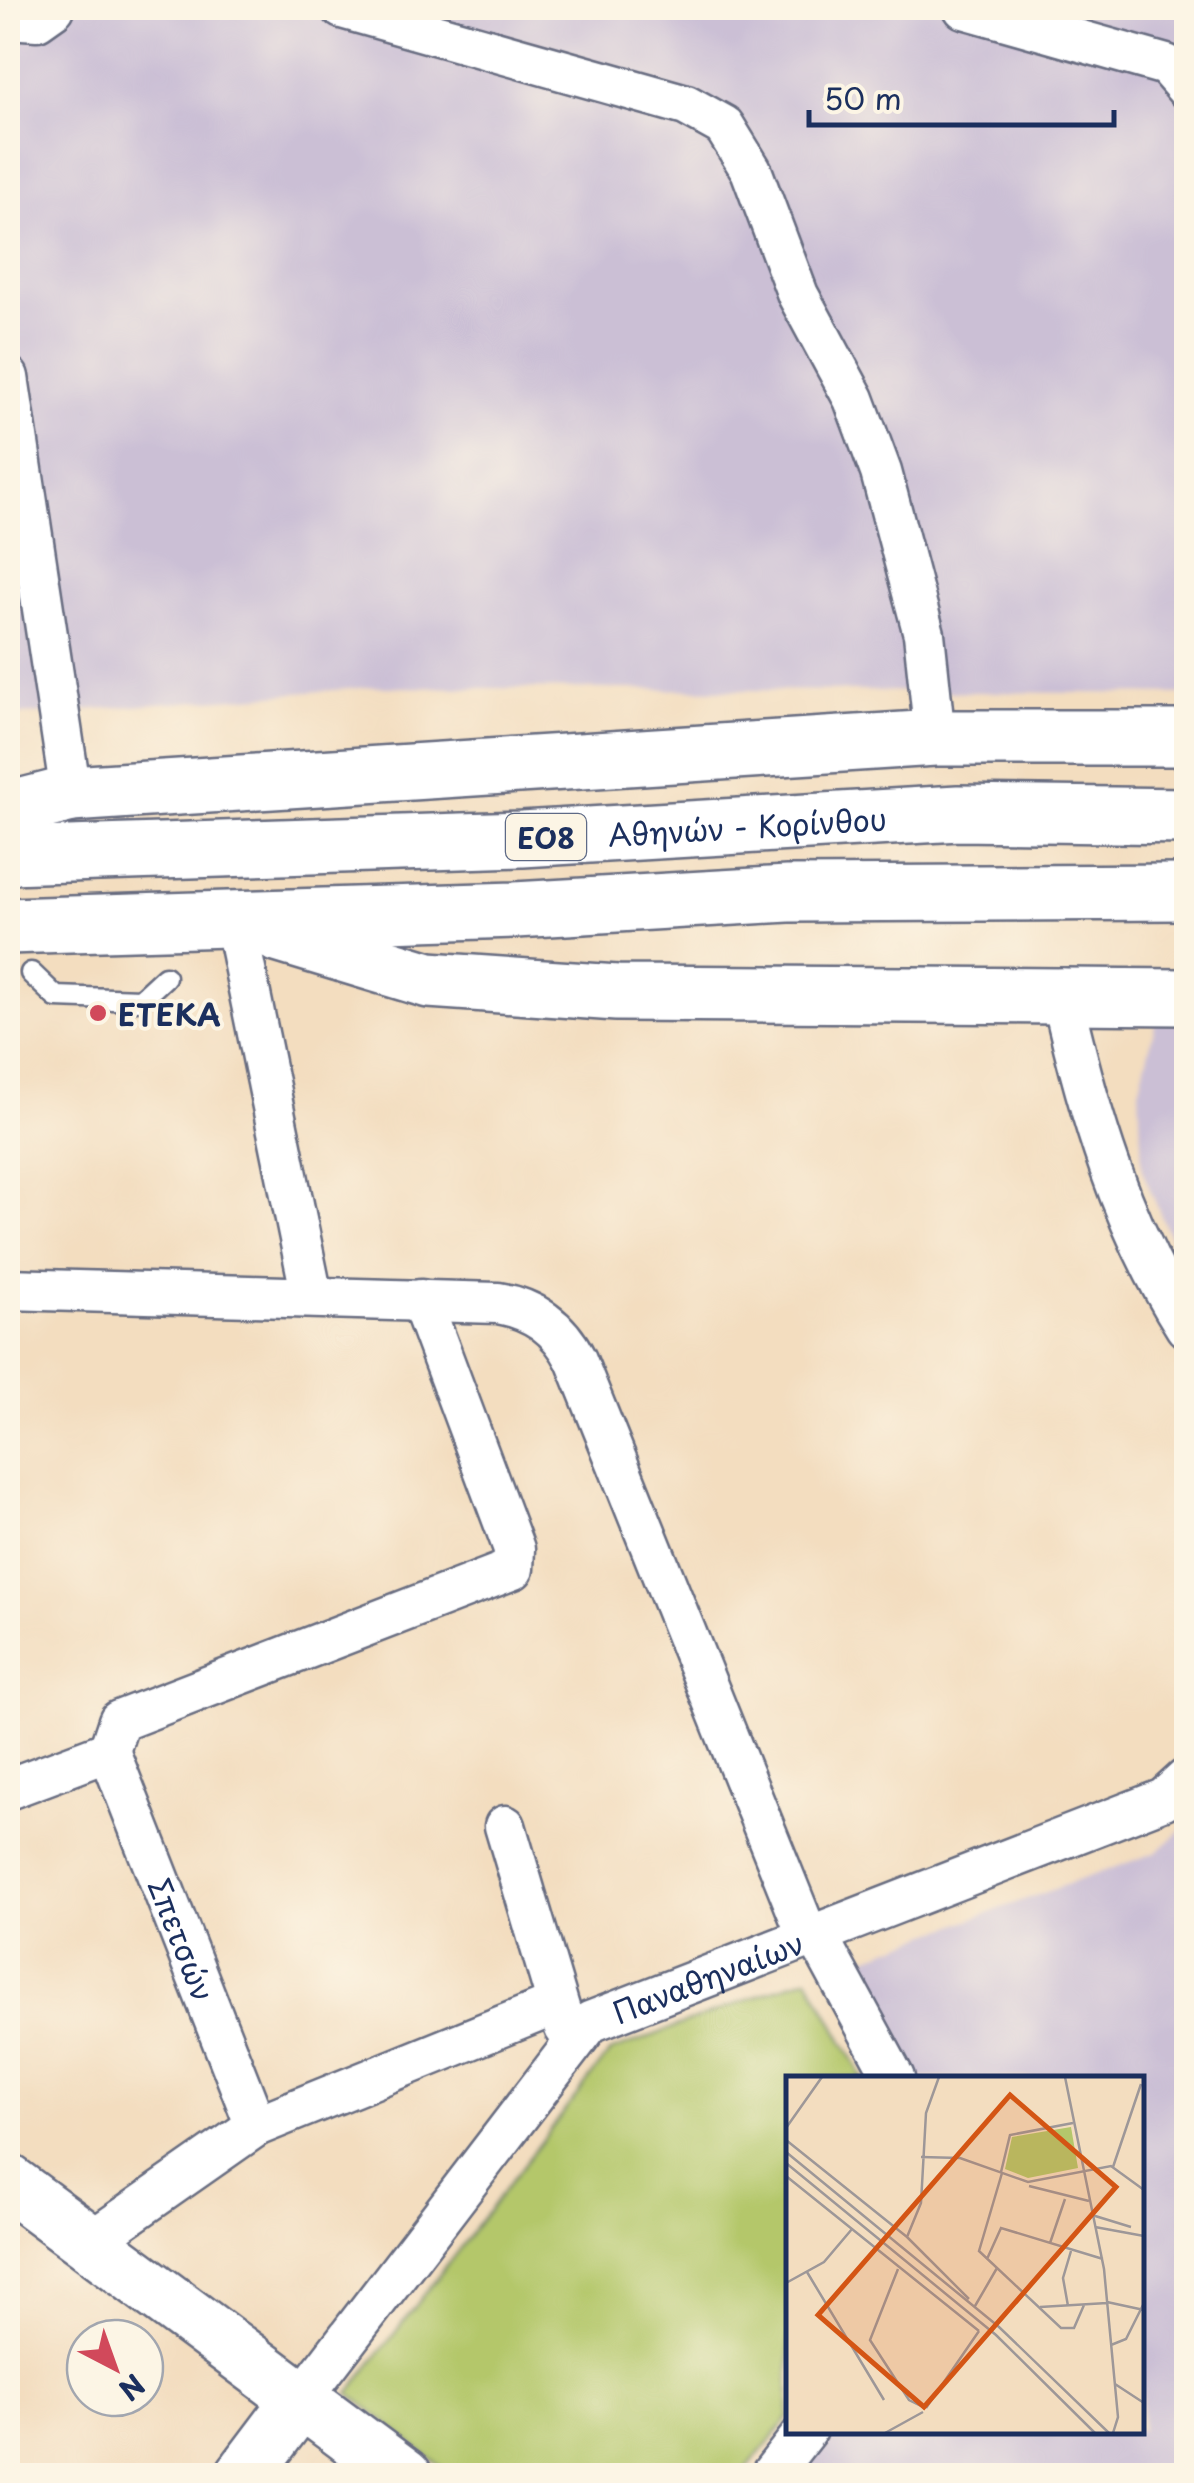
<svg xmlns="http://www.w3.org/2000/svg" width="1194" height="2483" viewBox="0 0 1194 2483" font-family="'Playpen Sans',sans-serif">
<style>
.industrial{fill:#cbbfd5}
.green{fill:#b4c76b;stroke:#687b64;stroke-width:2.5}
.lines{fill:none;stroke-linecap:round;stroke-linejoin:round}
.lane-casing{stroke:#676c80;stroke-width:25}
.street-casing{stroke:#676c80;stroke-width:45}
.secondary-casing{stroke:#676c80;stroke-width:60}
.highway-casing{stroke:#676c80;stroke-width:60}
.lane{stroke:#fff;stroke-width:20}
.street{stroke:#fff;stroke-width:40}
.secondary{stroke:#fff;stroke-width:55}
.highway{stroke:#fff;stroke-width:55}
.poi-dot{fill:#d1495b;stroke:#fcf5e5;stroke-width:4}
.labels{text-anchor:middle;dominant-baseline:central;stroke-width:8;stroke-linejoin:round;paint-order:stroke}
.shield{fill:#fcf5e5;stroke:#5e6a86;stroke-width:2.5}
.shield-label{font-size:28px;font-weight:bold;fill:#1b2f5e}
.street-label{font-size:30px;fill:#1b2f5e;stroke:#fcf5e5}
.poi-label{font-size:30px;font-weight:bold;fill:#1b2f5e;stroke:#fcf5e5;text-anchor:start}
.inset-road{fill:none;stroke:#9d9798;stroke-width:2.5}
.view{fill:#d45514;fill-opacity:0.15;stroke:#d45514;stroke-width:5}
.inset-edge{fill:none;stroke:#1b2f5e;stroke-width:5}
</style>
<rect width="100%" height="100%" fill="#fcf5e5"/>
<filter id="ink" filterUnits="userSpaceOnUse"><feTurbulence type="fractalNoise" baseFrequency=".01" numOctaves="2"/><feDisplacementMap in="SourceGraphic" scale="20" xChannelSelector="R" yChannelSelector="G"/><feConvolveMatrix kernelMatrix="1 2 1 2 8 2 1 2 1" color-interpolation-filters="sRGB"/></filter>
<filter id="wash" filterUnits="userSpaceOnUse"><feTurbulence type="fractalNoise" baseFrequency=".0048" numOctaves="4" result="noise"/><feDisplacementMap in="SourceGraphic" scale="40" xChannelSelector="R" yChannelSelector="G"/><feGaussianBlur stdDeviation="2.25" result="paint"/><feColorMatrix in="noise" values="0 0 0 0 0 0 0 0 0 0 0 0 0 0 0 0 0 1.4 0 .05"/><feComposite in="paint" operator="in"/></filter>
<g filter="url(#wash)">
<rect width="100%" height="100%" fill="#f3ddbf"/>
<path class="industrial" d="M8,8H1186V694L373,687L8,716Z
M1157,1017L1186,1018V1276L1142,1170L1139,1090Z
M1186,1826V2475L795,2476L831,2431L1142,2430V2078H917L852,1962L1157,1852Z"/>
<path class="green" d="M808,1977L863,2078H789V2417L741,2475H451L349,2393L610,2052Z"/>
</g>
<g filter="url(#ink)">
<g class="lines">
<defs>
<path id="lane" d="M31,973L56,997L140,1000L165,977"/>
<g id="street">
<path d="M342,8L686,105L724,126L751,170L798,295L854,399L881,472L924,634L935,738"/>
<path d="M964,8L1166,65L1186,88"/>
<path d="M8,18L37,20L54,8"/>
<path d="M8,377L71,794"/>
<path d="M235,921L312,1297"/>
<path d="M1062,996C1088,1111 1122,1226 1186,1327"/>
<path d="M8,1289L498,1303C534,1309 559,1327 576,1360L808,1937"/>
<path d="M109,1751L119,1721L513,1569L514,1549L421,1300"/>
<path id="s1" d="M109,1751L256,2126"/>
<path d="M8,1789L109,1751"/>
<path d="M505,1826L565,2028"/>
<path d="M816,1934L894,2078"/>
<path d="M90,2242L256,2126L557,2004"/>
<path id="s2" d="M302,2398L590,2022L1164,1799L1186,1779"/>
<path d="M770,2476L806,2430"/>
</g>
<path id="secondary" d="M71,794L935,738H1186
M1062,996L1186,997
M8,2182L404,2476
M243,2476L302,2398"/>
<g id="highway">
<path d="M8,810L71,794"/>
<path id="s3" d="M8,856L522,839L958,813L1186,816"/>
<path d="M8,926L515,910L788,894L1186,892"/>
<path d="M277,934L429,980L617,993L1062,996"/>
</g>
</defs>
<use href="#lane" class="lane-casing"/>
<use href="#street" class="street-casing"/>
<use href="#secondary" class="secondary-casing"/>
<use href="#highway" class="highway-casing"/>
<use href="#lane" class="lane"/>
<use href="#street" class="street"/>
<use href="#secondary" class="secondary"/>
<use href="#highway" class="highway"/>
</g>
</g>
<circle class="poi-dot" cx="98" cy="1013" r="10"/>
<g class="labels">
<rect class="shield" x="506" y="814" width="80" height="46" rx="8"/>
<g class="shield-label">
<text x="546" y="837">ΕΟ8</text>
</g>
<g class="street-label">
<text stroke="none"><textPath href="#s3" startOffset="740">Αθηνών - Κορίνθου</textPath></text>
<text stroke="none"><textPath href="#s1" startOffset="202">Σπετσών</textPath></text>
<text stroke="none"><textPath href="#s2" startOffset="600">Παναθηναίων</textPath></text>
</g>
<g class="poi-label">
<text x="118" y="1013">ΕΤΕΚΑ</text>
</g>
</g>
<g transform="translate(786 2076)">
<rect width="358" height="358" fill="#f3ddbf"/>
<path d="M285,51L292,92L242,102L219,93L226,61Z" fill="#b4c76b"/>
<path class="inset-road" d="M279,1L318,193L332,341L327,357M0,52L36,1M0,64L121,161M0,76L213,251L323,357M135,81L174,82L242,106L325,90L358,114M0,87L210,259L309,357M327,91L355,8M215,96L224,59L287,47M216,97L193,175L275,252H288L298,229M0,100L193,255M243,110L303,125M306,139L345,151M309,151L358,160M121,161L135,127L140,37L153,1M121,161L183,223M264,167L279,123M201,183L215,152L317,183M112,193L84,264L123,324L139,332L131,328M21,196L98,324M0,207L38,186L66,153M321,226L358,234M189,230L211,192M282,230L277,202L285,175M254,231L321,227M325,269L340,263L358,227M329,308L358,327M140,332L193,255M99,357L137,336"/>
<path class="view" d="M224,19L330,111L138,331L32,239Z"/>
<rect width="358" height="358" class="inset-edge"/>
</g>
<rect width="1194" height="2483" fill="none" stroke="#fcf5e5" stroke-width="40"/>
<g transform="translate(115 2368) rotate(139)"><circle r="48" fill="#fcf5e5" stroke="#a2a6af" stroke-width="2.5"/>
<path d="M0-8L18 38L0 25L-18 38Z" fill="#d1495b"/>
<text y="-15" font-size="28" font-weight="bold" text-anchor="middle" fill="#1b2f5e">N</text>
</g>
<path d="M809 110v15h305v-15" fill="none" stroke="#1b2f5e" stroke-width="5"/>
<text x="824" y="110" font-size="30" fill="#1b2f5e" stroke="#fcf5e5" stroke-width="8" paint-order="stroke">50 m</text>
</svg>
